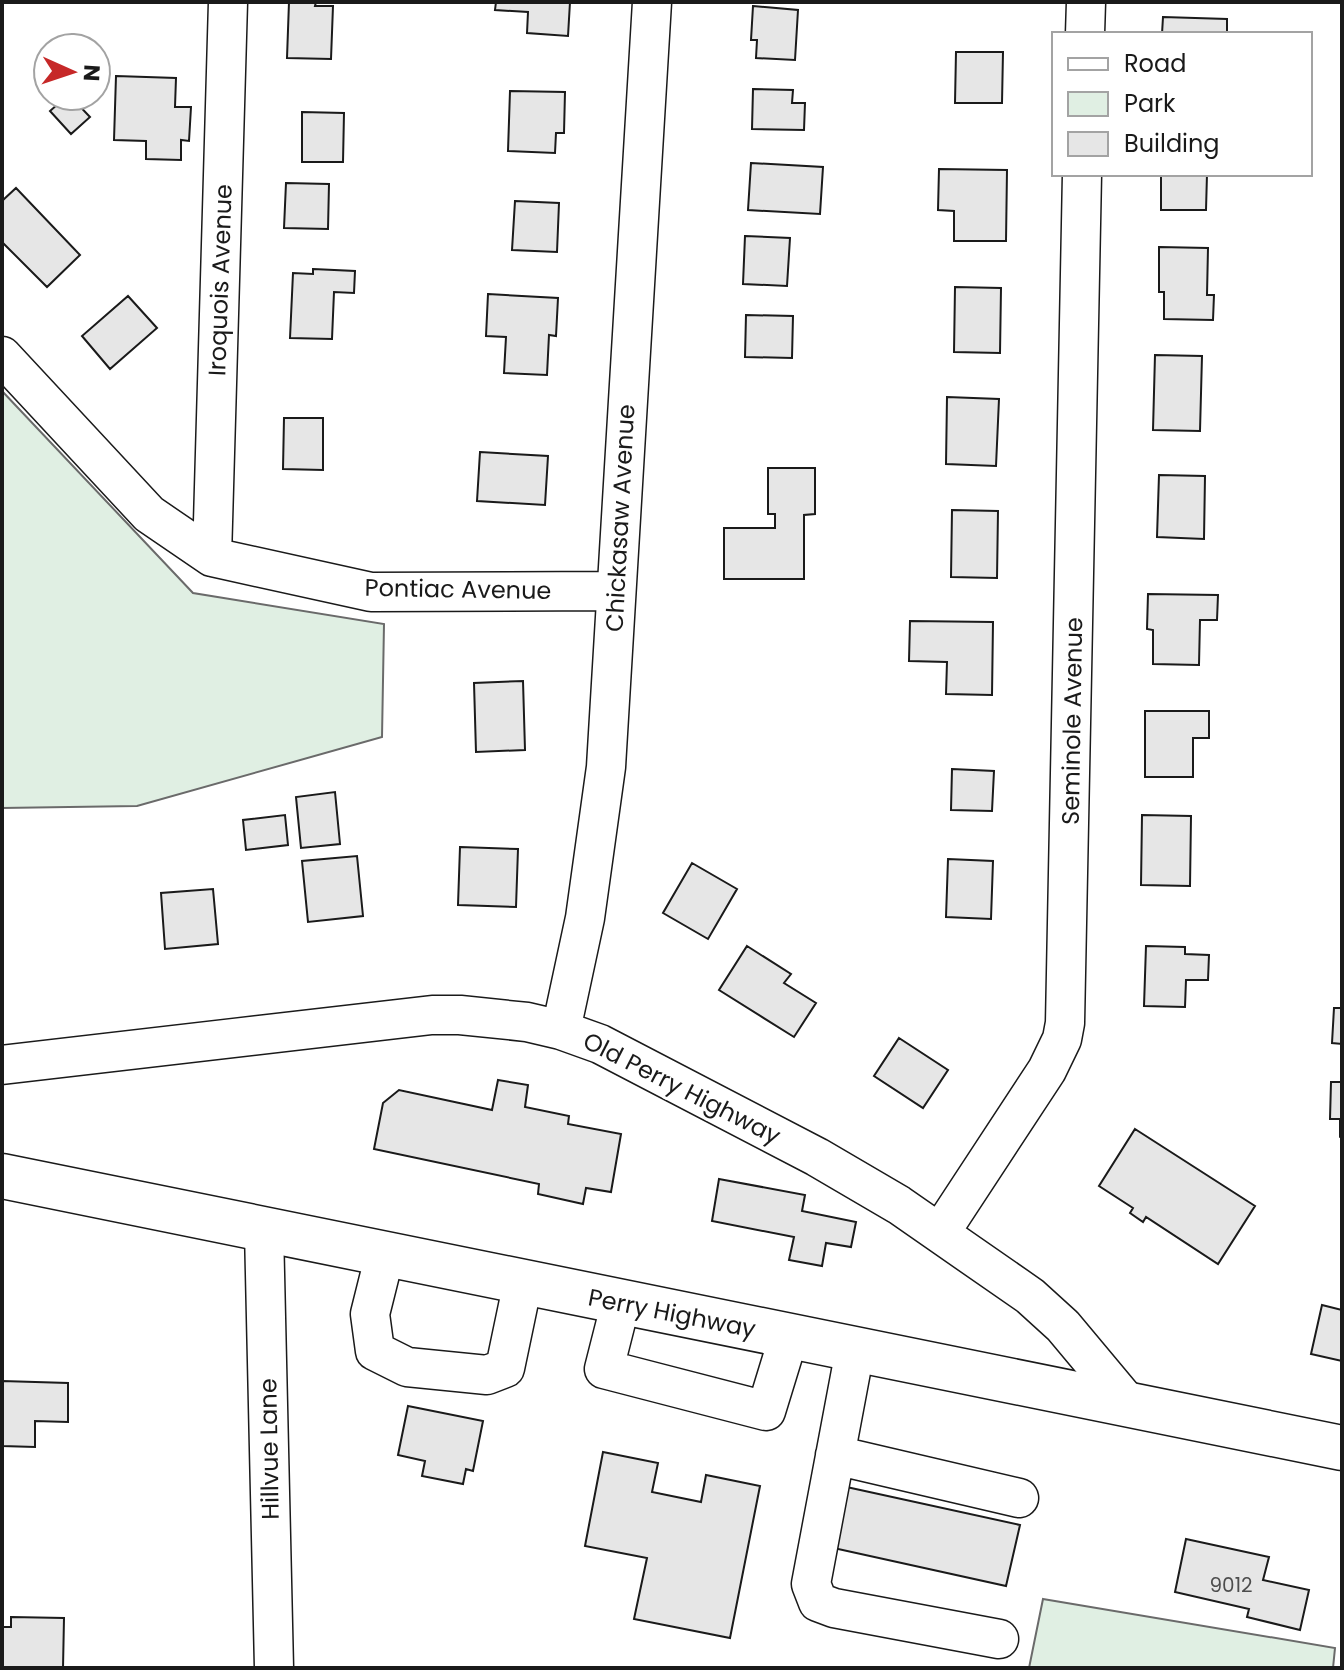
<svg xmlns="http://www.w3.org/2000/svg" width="1344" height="1670" viewBox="0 0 1344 1670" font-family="Poppins,sans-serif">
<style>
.green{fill:#e0efe3;stroke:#6a6a6a;stroke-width:2}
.building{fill:#e6e6e6;stroke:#1a1a1a;stroke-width:2}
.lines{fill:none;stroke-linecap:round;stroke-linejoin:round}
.minor-casing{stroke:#1a1a1a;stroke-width:41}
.major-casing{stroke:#1a1a1a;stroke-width:47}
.minor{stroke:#fff;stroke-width:38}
.major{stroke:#fff;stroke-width:44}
.labels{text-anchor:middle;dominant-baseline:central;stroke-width:6;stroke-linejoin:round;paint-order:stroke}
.number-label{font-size:20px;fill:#4d4d4d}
.street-label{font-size:24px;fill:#1a1a1a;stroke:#fff}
</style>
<rect width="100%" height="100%" fill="#fff"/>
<path class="green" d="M2,391L193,593L384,624L382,737L137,806L2,808Z
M1043,1599L1335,1648L1333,1668H1029Z"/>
<path class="building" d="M289,2H316L315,6H333L331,59L287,58Z
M496,2H570L568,36L527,33L528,12L495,10Z
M753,6L798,10L795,60L756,58L757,40H751Z
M1163,17L1227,19V34H1162Z
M956,52H1003L1002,103H955Z
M116,76L176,78L175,107H191L189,141L181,140V160L146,159V141L114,140Z
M753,89L793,90L792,103H805L804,130L752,129Z
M510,91L565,92L564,133H556L555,153L508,151Z
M67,96H70L90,117L71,134L50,111Z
M302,112L344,113L343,162H302Z
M751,163L823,167L820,214L748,210Z
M939,169L1007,170L1006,241H954V211L938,210Z
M1161,174H1207L1206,210H1161Z
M286,183L329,184L328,229L284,228Z
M16,188L80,255L47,287L2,242V201Z
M515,201L559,203L557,252L512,250Z
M745,236L790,238L787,286L743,284Z
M1159,247L1208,248L1207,295H1214L1213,320L1164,319V292H1159Z
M313,269L355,271L354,293L334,292L332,339L290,338L293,273L313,274Z
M955,287L1001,288L1000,353L954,352Z
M488,294L558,298L556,336L549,335L547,375L504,373L506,337L486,336Z
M128,296L157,328L110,369L82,336Z
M746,315L793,316L792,358L745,357Z
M1155,355L1202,356L1200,431L1153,430Z
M947,397L999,399L996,466L946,464Z
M284,418H323V470L283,469Z
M480,452L548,456L545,505L477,501Z
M768,468H815V514L804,515V579H724V528H775V514H768Z
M1159,475L1205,476L1204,539L1157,537Z
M952,510L998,511L997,578L951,577Z
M1148,594L1218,595L1217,620H1200L1199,665L1153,664V630L1147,629Z
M910,621L993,622L992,695L946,694L947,662L909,661Z
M523,681L525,750L476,752L474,683Z
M1145,711H1209V738H1193V777H1145Z
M952,769L994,771L992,811L951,810Z
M335,792L340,844L301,848L296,797Z
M285,815L288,845L246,850L243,820Z
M1142,815L1191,816L1190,886L1141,885Z
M460,847L518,849L516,907L458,905Z
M357,856L363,916L308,922L302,861Z
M948,859L993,861L991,919L946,917Z
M692,863L737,889L708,939L663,913Z
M213,889L218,944L165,949L161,893Z
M747,946L791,974L784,983L816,1003L794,1037L719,990Z
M1146,946L1185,947V954L1209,955L1208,980H1186L1185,1007L1144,1006Z
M1334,1008H1342V1044L1332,1043Z
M899,1038L948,1070L923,1108L874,1076Z
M498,1080L528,1085L525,1107L569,1116L568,1124L621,1134L611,1192L586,1188L583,1204L538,1194L539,1184L374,1149L383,1103L399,1090L492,1110Z
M1331,1082H1342V1138L1340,1137V1119H1330Z
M1135,1129L1255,1206L1218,1264L1146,1217L1143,1222L1130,1213L1133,1208L1099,1186Z
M719,1179L805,1195L802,1211L856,1222L851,1247L826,1243L822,1266L789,1260L794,1237L712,1221Z
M1322,1305L1342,1310V1361L1311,1354Z
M2,1381L68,1383V1422L35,1421V1447L2,1446Z
M408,1406L483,1421L473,1471L466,1469L463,1484L422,1476L425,1461L398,1455Z
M603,1452L658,1463L652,1492L701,1502L706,1475L760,1486L730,1638L634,1619L647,1558L585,1546Z
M842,1486L1020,1525L1006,1586L829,1547Z
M1186,1539L1269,1557L1263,1580L1309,1590L1300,1630L1247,1617L1249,1609L1175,1592Z
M11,1617L64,1618L63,1668H2V1627H11Z"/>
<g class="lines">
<defs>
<path id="minor" d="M1085,34L1086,2
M2,356L149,514L212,557L371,592L616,591
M212,557L228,2
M561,1030L585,918L606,767L652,2
M2,1065L432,1015H460L527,1022L561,1030L600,1044L817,1157L899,1205L1030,1296L1063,1326L1129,1405
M264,1230L274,1668
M940,1233L1047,1070L1062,1039L1065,1023L1082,174
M385,1254L370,1314L375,1351L407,1367L487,1375L505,1368L523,1282
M621,1302L604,1369L766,1411L789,1336
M855,1350L811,1584L818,1602L834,1608L999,1639
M835,1455L1019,1498"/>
<path id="major" d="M2,1176L1342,1448"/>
</defs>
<use href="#minor" class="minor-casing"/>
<use href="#major" class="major-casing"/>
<use href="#minor" class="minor"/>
<use href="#major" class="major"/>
</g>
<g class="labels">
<g class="number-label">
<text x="1231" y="1585">9012</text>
</g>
<g class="street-label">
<text transform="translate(220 280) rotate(-88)">Iroquois Avenue</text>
<text transform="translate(620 518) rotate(-87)">Chickasaw Avenue</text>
<text transform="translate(458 589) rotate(1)">Pontiac Avenue</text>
<text transform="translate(1072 721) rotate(-89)">Seminole Avenue</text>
<text transform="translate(682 1088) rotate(27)">Old Perry Highway</text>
<text transform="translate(672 1313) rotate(11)">Perry Highway</text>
<text transform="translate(269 1449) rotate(-91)">Hillvue Lane</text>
</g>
</g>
<rect width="1344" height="1670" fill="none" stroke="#1a1a1a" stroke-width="8"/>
<rect x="1052" y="32" width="260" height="144" fill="#ffffff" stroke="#a3a3a3" stroke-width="2"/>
<rect x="1068" y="58" width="40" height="12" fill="#ffffff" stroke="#a3a3a3" stroke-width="2"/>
<text x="1124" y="72" font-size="24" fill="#1a1a1a">Road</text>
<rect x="1068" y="92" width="40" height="24" fill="#e0efe3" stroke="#a3a3a3" stroke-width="2"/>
<text x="1124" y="112" font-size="24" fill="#1a1a1a">Park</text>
<rect x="1068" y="132" width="40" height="24" fill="#e6e6e6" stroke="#a3a3a3" stroke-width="2"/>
<text x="1124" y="152" font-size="24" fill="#1a1a1a">Building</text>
<g transform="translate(72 72) rotate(93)"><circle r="38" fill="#ffffff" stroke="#a3a3a3" stroke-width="2"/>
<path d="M0-6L14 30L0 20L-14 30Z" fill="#c62828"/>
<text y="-12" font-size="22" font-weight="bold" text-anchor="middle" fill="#1a1a1a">N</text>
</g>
</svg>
